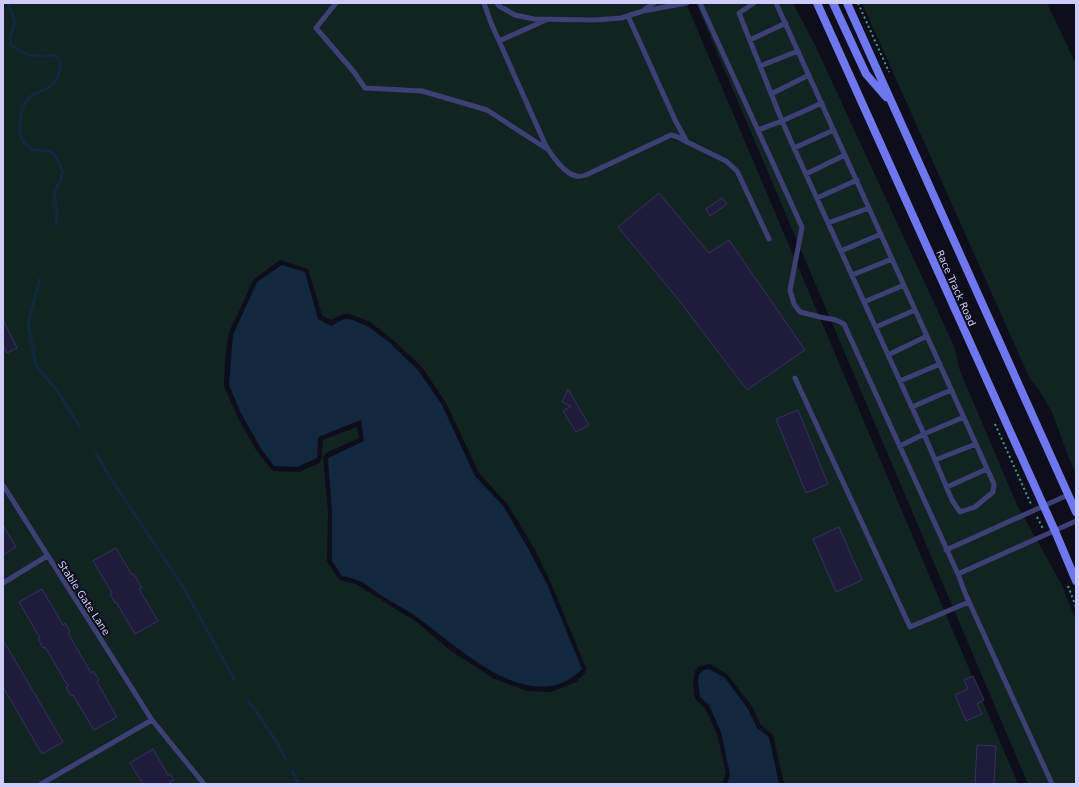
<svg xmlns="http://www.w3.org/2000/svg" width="1079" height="787" viewBox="0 0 1079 787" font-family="'DejaVu Sans',sans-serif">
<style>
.green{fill:#112422;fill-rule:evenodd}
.water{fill:#12283f}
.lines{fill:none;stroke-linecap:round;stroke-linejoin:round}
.stream{stroke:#12283f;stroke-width:3}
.building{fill:#1f1b3a;stroke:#353063}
.path{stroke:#3aa191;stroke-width:2;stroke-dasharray:2 3;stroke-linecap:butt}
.lane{stroke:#3d4075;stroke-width:5}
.secondary{stroke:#6f77ef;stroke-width:8}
.labels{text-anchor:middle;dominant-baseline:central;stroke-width:4;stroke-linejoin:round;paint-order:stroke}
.street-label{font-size:10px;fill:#cecdf9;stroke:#0e0d1b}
</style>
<rect width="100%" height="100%" fill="#0e0d1b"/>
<path class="green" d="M3,3H686L1018,784H784L773,735L761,725L752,706L727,674L710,664L698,667L695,671L693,682L694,695L696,700L705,708L717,734L726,773L722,784H3ZM280,260L308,269L322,315L331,320L343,314H350L370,322L393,340L422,367L446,403L479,473L508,505L535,550L551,583L586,668L585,673L576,682L551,692L526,691L493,678L451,651L418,623L356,584L339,580L327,561L328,511L323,457L326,453L359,438L357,427L323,440L322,458L319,463L299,472L275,471L272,470L256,450L237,416L224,386L225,359L229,332L254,279Z
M696,3H793L816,47L954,346L960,371L1017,505L1061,583L1076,621V784H1028Z
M862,3H1047L1076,64V473L1068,456L1052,412L1041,393L1030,379Z"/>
<path class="water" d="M282,265L305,272L318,319L331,326L344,319H350L369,327L390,343L418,370L442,405L475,476L504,507L530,552L547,584L582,669C533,719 461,650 421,620C409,611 395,604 382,596C374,591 366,583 357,580C352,578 347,577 342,576L332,561V512L328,458L364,441L361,420L318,437L317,458L297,467L274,466L260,447L241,413L229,385L233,335L257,282Z
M709,669L725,678L748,709L757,728L769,737L779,784H727L730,774L721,732L709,705L700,697L698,682L699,674L704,670Z"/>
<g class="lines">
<path class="stream" d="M8,3L15,22L10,37L11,45C29,58 35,57 55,55L61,63C60,70 59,78 54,83C48,90 37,92 30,97C20,105 17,130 23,141C25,144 29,147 32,150C55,149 54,152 63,172L60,182L54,193L57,214L56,223
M40,279L28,323L36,365L58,392L80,427
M96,453L111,479L185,590L234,679
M248,701L256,711L278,744L286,760
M292,771L299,784"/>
</g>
<path class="building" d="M659,193L709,253L729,240L805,350L747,390L678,299L618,227Z
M722,198L727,204L710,216L706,209Z
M3,320L17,348L7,353L3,345Z
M568,389L589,425L576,432L563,411L571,406L562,402Z
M798,410L828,484L806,493L776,419Z
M3,525L16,547L3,555Z
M839,527L862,580L836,592L813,539Z
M116,548L132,575L134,574L142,588L139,589L158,621L135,634L116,602L115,603L110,594L112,593L93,561Z
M42,589L63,625L65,623L70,632L68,633L91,673L93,671L99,680L97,682L117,717L94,730L73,695L71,696L66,688L68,686L45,647L43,648L38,639L40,638L19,602Z
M3,640L63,742L42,754L3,687Z
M973,676L984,700L977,704L982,714L966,721L955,695L968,689L964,680Z
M977,745L996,746L994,784H975Z
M153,749L168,775L170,774L174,780L168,784H143L130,763Z"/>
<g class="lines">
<path class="path" d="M858,3L889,72
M995,424L1031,504
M1037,517L1043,529
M1068,586L1076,607"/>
<path class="lane" d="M336,3L316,28L354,72L365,88L422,91L487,110L547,149
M484,3L491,23L546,146C552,156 565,174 576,176C580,177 583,176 586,175L671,135L678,137L687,142
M497,3L499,6L515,15L534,19L595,20L621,18L643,11L687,3
M700,3L802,227L790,290L794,304L800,312L820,317L836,320L844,324L958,574L965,593L1052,784
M754,3L739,13L782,121L758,130
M776,3L994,484L993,492L975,507L960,512L952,500L924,434L900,446
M645,9L654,3
M628,16L675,120L687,142L726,161L737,171L769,239
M750,40L786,23
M499,41L546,20
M760,66L798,51
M771,94L809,75
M822,103L782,121L794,148L924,434L964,417
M794,148L834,130
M806,174L845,155
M817,198L857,180
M828,223L869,208
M841,251L881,234
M852,275L892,259
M864,302L904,285
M876,327L915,310
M888,355L927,336
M795,378L910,627L969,602
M900,381L940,364
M912,407L951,390
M935,460L976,444
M3,485L152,720
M947,487L987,469
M946,550L1068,495
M958,574L1076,521
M3,583L47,556
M41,784L152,720L204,784"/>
<path class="secondary" d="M817,3L1055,531L1076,581
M833,3L866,74L886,97
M847,3L1076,512"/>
</g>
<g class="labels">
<g class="street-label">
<text transform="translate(956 288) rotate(66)">Race Track Road</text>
<text transform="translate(84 598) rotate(57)">Stable Gate Lane</text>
</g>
</g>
<rect width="1079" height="787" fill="none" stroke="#cecdf9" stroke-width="8"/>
</svg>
